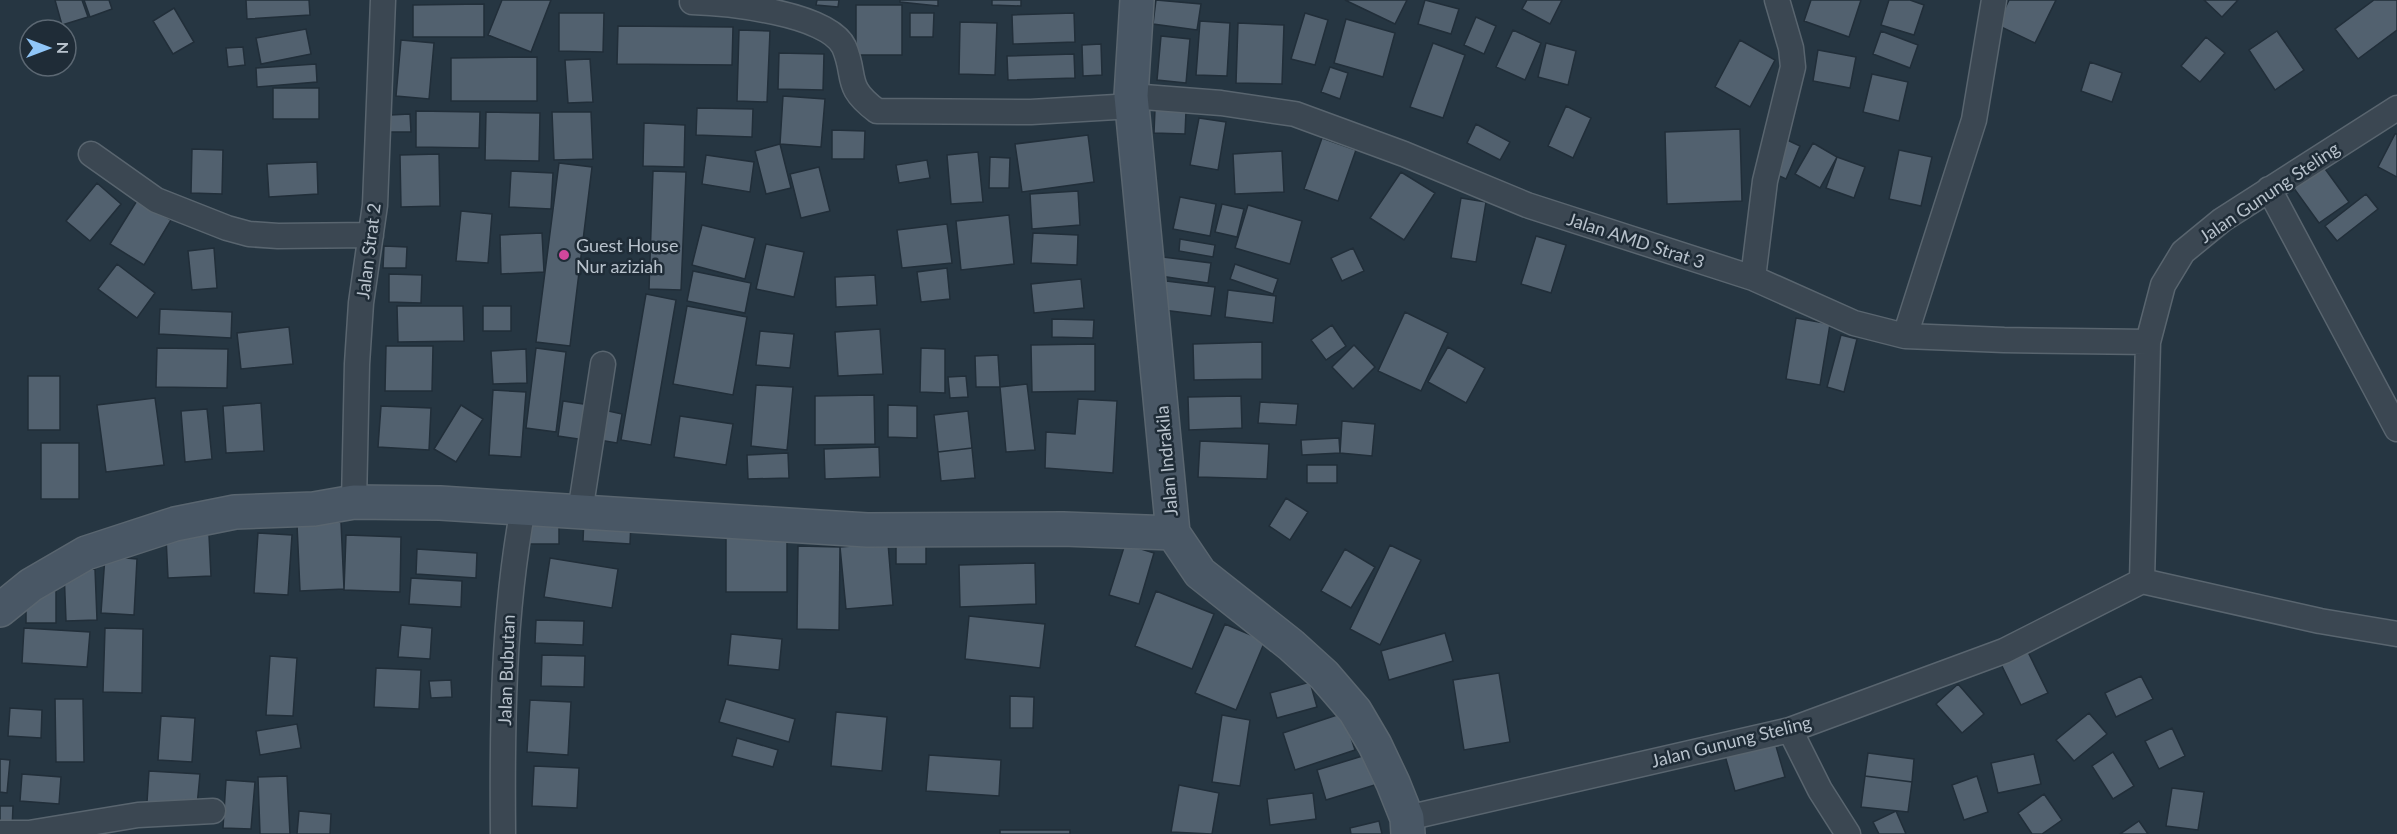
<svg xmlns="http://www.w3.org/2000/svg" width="2397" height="834" viewBox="0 0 2397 834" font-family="Lato,sans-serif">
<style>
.building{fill:#52616f;stroke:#212e39;stroke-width:1.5}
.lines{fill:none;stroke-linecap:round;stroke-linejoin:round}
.street-casing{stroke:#59656f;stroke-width:27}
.secondary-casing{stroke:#59656f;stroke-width:36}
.street{stroke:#3b4752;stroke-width:24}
.secondary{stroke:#495765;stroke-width:33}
.hotel-dot{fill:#d1479c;stroke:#1f2c37;stroke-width:2}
.labels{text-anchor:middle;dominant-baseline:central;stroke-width:5;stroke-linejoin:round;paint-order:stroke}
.street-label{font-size:18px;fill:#b8c2cc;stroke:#1f2c37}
.poi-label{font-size:18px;fill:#b8c2cc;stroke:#1f2c37;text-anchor:start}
</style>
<rect width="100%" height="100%" fill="#263642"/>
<path class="building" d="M55,0H82L88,17L62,25Z
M84,0H109L112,9L90,17Z
M246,0H309L310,15L247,19Z
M502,0H551L531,52L488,35Z
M817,0H839L838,7L816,5Z
M900,0H938V6L900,2Z
M992,0H1021V6L992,5Z
M1156,0L1201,4L1197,30L1153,24Z
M1345,0H1407L1395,24Z
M1425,0L1459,9L1451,34L1418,24Z
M1527,0H1562L1550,24L1522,9Z
M1811,0H1861L1849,37L1804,21Z
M1889,0H1910L1924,5L1914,35L1881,25Z
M2009,0H2056L2035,43L1997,25Z
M2204,0H2238L2222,17Z
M2374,0H2397V30L2358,59L2335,29Z
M484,4V37H413V5Z
M856,5H902V55H856Z
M174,8L194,42L173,54L153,21Z
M559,13H604L603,52L559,51Z
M910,13H934L933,37H910Z
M1074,13L1075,42L1013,44L1012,15Z
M1305,13L1328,20L1315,65L1291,59Z
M1476,17L1496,26L1484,54L1464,45Z
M1346,19L1395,33L1383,77L1334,63Z
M1200,21L1230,23L1227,76L1196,75Z
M960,22L997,23L995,75L959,74Z
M1238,23L1284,25L1282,84L1236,83Z
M618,26L733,27L732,65L617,64Z
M306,29L311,54L261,64L256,38Z
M739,30L770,31L767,102L737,101Z
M1513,30L1541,43L1525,80L1496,67Z
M1881,31L1918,45L1910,68L1873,54Z
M2277,31L2304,70L2275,90L2249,50Z
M1161,36L1190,39L1186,83L1157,80Z
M2206,37L2225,53L2200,82L2181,66Z
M401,40L434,43L429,99L396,96Z
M1740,40L1775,60L1750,107L1715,87Z
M1433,43L1465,55L1443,118L1410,107Z
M1546,43L1576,51L1568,85L1538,77Z
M1101,44L1102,75L1083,76L1082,45Z
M243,47L245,65L228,67L226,48Z
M1818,50L1856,57L1850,88L1813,81Z
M779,53L824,54L823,90L778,89Z
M1074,54L1075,78L1008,80L1007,56Z
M537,57V101H451V58Z
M590,59L593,102L568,103L565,60Z
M2090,62L2122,73L2112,102L2081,91Z
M316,64L317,82L257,87L256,68Z
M1330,67L1348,73L1340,99L1321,92Z
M1872,74L1908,82L1899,121L1863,112Z
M273,88H319V119H273Z
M783,96L825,99L821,147L780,144Z
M1566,106L1591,118L1573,158L1548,146Z
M697,108L753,109L752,137L696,135Z
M1155,109L1186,111L1185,134L1154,133Z
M416,111L480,112L479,148L416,147Z
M486,112L540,113L539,161L485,160Z
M552,112H591L593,159L554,160Z
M410,114L411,132H390V115Z
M1199,118L1226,122L1218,170L1190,165Z
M644,123L685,125L684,167L643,166Z
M1476,124L1510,142L1500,160L1467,143Z
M1740,129L1742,201L1667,204L1665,132Z
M832,130L865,131L864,159H832Z
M2395,134H2397V177L2378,167Z
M1088,135L1094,182L1022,192L1015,144Z
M1322,138L1356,150L1338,201L1304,189Z
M1783,138L1800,146L1786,179L1768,171Z
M1813,143L1837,157L1820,188L1795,174Z
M780,144L791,188L766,194L755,151Z
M192,149L223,150L222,194L191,193Z
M1899,150L1932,157L1921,206L1889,199Z
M1282,151L1284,192L1235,194L1233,154Z
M978,152L983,202L951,204L947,155Z
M439,154L440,206L401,207L400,155Z
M706,155L754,162L750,192L702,184Z
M990,157L1010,158L1009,188H989Z
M1837,157L1865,167L1854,198L1826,188Z
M927,160L930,178L899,183L896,165Z
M317,162L318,194L269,197L267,164Z
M559,163L592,167L570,346L536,342Z
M2323,166L2349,202L2319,223L2293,187Z
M819,167L830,211L801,218L790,174Z
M511,171L553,173L551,209L509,207Z
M653,171L686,172L681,290L649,289Z
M1401,172L1435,193L1404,240L1370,218Z
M97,183L121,204L90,241L66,221Z
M1078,191L1080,225L1032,229L1030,194Z
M2366,194L2378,209L2337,241L2325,226Z
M1180,197L1216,204L1210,236L1173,229Z
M1461,198L1486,202L1476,262L1451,258Z
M138,199L171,220L144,265L110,244Z
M1222,204L1244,209L1237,237L1215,232Z
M1248,205L1302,221L1290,264L1235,248Z
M461,211L492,214L488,263L456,261Z
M1009,215L1014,264L961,270L956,221Z
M947,224L952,263L902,268L897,230Z
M702,225L755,238L745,279L692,265Z
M542,233L544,272L501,274L500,235Z
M1033,233L1078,235L1077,265L1031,263Z
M1536,236L1566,245L1551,293L1521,284Z
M1180,239L1215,245L1213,257L1179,251Z
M766,244L804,252L794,297L756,289Z
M384,246L407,247L406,268H383Z
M214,248L217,288L192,290L188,251Z
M1353,248L1364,271L1342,281L1331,258Z
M1163,257L1211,263L1208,283L1160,276Z
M117,264L155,293L137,318L98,289Z
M1235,264L1278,279L1273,294L1230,279Z
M947,268L950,299L921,302L917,272Z
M693,271L751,283L745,313L687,301Z
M389,274L422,275L421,303L389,302Z
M875,275L877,305L836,307L835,277Z
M1081,279L1084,308L1034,313L1031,284Z
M1166,281L1215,287L1211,316L1163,310Z
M1228,290L1276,296L1273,323L1225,317Z
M646,294L676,300L651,445L621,440Z
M397,306H463L464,341L398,342Z
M483,306H511V331H483Z
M687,306L747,317L733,395L673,384Z
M160,309L232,312L231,338L159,334Z
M1405,312L1448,333L1421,391L1378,371Z
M1796,318L1830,324L1820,385L1786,379Z
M1052,319L1094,320L1093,338L1052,337Z
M1332,325L1346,346L1326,360L1311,340Z
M289,327L293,364L241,369L237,333Z
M880,329L883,374L838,376L835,332Z
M760,331L794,334L790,368L756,365Z
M1841,335L1857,339L1844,392L1827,387Z
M1262,342V379L1194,380L1193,344Z
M1095,344V391L1032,392L1031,345Z
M1354,345L1375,367L1353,389L1332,367Z
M386,346H433L432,391H385Z
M1448,347L1485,368L1466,403L1428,382Z
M157,348L228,349L227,388L156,387Z
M536,348L566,352L556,432L526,428Z
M921,348L945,349V393L920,392Z
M526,349L527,383L493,384L491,351Z
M998,355L1000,387H976L975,356Z
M28,376H60V430H28Z
M966,376L968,397L950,398L948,377Z
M1027,384L1035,450L1006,452L1000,387Z
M756,385L793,387L787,450L751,446Z
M493,390L526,392L521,457L489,455Z
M874,395L875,444L815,445V396Z
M1241,396L1242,428L1189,430L1188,397Z
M155,398L164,465L106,472L97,405Z
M1078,399L1117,401L1113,473L1045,468L1046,432L1075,434Z
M563,401L590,405L585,440L558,436Z
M1260,402L1298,404L1296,425L1258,423Z
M261,403L264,451L226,453L223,406Z
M461,405L483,419L456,462L434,449Z
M888,405L917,406V438L888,437Z
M381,406L431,408L429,450L378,447Z
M207,409L212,459L185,462L181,411Z
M604,410L622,414L617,443L599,440Z
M968,411L972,448L938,452L934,415Z
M680,416L733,424L726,465L674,457Z
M1342,421L1375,424L1372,456L1340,453Z
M1339,438L1340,453L1302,455L1301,440Z
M1200,441L1269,444L1267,479L1198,477Z
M41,443H79V499H41Z
M879,447L880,477L825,479L824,449Z
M972,448L975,478L941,481L938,452Z
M788,453L789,478L748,479L747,455Z
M1307,465H1337V483H1307Z
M1286,498L1308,512L1290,540L1269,526Z
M584,518L631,521L630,544L583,541Z
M529,519H559V544H529Z
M341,522L344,589L300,591L297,524Z
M258,533L292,535L288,595L254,593Z
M726,533H787V592H726Z
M209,535L211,576L168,578L166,537Z
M346,535L401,537L400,592L344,590Z
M896,538H926V564H896Z
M888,543L893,605L846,609L840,547Z
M1125,544L1154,553L1139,604L1109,595Z
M1390,545L1421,560L1380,645L1350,629Z
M798,546L840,547L839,630L797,629Z
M417,549L477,553L476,578L416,574Z
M1345,549L1375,567L1351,608L1321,591Z
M105,556L137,559L134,615L101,613Z
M550,558L618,569L612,608L544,597Z
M1035,563L1036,604L960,607L959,565Z
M95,569L97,620L66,621L64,570Z
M411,578L462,581L461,607L409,604Z
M26,591H56V623H26Z
M1156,591L1214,614L1192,669L1135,646Z
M969,616L1045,624L1040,668L965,659Z
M536,620L584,621L583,645L535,643Z
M1225,624L1265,641L1236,710L1195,693Z
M401,625L432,628L430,659L398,657Z
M24,628L90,632L87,667L22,663Z
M105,628L143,629L142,693L103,692Z
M1445,633L1453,661L1389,680L1381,651Z
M731,634L782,639L779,670L728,665Z
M2027,650L2048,693L2021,705L2000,662Z
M542,655L585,656L584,687L541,686Z
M270,656L297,658L293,716L266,715Z
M376,668L421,670L419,709L374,707Z
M1499,673L1510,742L1464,750L1453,680Z
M2141,676L2153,699L2116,717L2105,693Z
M451,680L452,697L431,698L429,681Z
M1310,682L1317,707L1277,718L1270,693Z
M1958,684L1984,714L1962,733L1936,704Z
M1010,696L1034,697L1033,728H1010Z
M55,699H83L84,762H56Z
M726,699L795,719L789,742L719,722Z
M530,700L571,702L568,755L527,752Z
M10,708L42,710L41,738L8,736Z
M836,712L887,717L882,771L831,766Z
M1343,713L1355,750L1295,770L1283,733Z
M2089,713L2107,734L2074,761L2056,740Z
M1222,715L1250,720L1240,786L1212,782Z
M161,716L195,718L192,762L158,760Z
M297,724L301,748L260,755L256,731Z
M2172,728L2185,756L2159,769L2145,741Z
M1773,736L1785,777L1735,791L1724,752Z
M737,738L778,750L773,767L732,756Z
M2113,752L2134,786L2113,799L2092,766Z
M1868,753L1914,759L1912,782L1865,776Z
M1369,754L1378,784L1326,800L1317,770Z
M2034,754L2041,784L1998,793L1991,763Z
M929,755L1001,760L999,796L926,791Z
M0,759L10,760L7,793L0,792Z
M534,766L579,768L577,808L532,806Z
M149,771L200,774L197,806L147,802Z
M22,774L61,777L59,804L20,801Z
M287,776L290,834H260L258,777Z
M1865,776L1912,782L1908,812L1861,807Z
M1977,776L1988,812L1964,820L1952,785Z
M226,780L255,782L251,829L223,828Z
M1179,785L1219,793L1212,834L1171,832Z
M2172,788L2204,792L2198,830L2166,826Z
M1313,793L1316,819L1270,825L1267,799Z
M2044,794L2062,820L2042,834H2032L2018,813Z
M0,806H13L12,830H0Z
M299,811L331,814L330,834H297Z
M1896,811L1906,834H1879L1873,822Z
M1379,821L1382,834H1351L1350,828Z
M2139,821L2148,834H2120Z
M1000,830H1070V834H1000Z"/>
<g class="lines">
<defs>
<path id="street" d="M692,2C726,3 828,13 844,47C857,77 843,86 877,111L1031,112L1133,106
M1131,96L1221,103L1295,114L1404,154L1527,205L1753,278L1854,323L1905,336L2004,340L2148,342
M91,154L156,200L227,228L249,234L278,236L371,235
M2269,189L2397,429
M1753,278L1765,181L1793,67L1791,48L1777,0
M1905,336L1974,120L1994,0
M354,502L357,364L361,303L375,205L383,0
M580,512L603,364
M2142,581L2148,342L2163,285L2183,252L2222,220L2397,108
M1790,730L1820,790L1848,834
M1407,818L1790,730L2004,651L2142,581L2320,621L2397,634
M0,833H29L138,815L213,811
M503,834C502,725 503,615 523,508"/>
<path id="secondary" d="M1137,0L1131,96L1173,533L1200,573L1291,645L1324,675L1355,711L1375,745L1393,783L1407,818L1408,834
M0,610L31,585L86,553L175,524L235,512L314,509L354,502L440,503L867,530L1063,529L1173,533"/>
</defs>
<use href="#street" class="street-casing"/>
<use href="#secondary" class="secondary-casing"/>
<use href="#street" class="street"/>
<use href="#secondary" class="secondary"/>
</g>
<circle class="hotel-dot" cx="564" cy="255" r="6"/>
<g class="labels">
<g class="street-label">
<text transform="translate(2269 192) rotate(-34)">Jalan Gunung Steling</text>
<text transform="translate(1636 240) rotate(18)">Jalan AMD Strat 3</text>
<text transform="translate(368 251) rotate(-83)">Jalan Strat 2</text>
<text transform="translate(1166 461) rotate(-95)">Jalan Indrakila</text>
<text transform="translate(506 670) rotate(-88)">Jalan Bubutan</text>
<text transform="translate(1731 741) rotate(-14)">Jalan Gunung Steling</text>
</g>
<g class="poi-label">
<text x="576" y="245">Guest House<tspan x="576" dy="21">Nur aziziah</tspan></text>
</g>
</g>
<g transform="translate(48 48) rotate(90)"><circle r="28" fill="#1f2c37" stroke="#5c6873" stroke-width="1.5"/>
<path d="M0-4.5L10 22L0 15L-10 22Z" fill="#90c6f8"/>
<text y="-9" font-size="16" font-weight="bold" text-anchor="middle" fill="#b8c2cc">N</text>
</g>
</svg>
